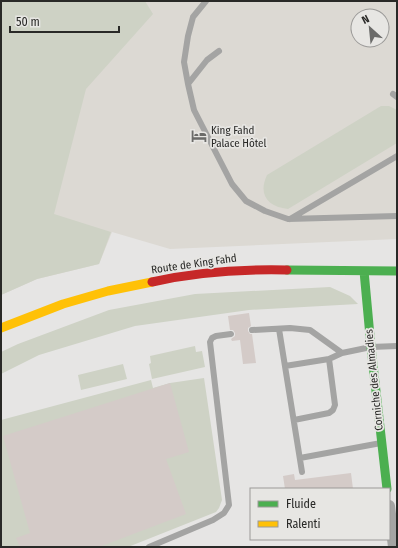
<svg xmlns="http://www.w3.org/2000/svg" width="398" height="548" viewBox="0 0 398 548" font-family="'Fira Sans Condensed',sans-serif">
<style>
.built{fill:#dcd9d3;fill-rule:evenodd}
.green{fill:#ced2c5}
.building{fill:#d4cbc8}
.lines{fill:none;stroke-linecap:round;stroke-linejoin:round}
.lane{stroke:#a4a4a3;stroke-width:6}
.street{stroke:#a4a4a3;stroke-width:12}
.fast{stroke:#4caf50;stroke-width:9}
.slow{stroke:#ffc107;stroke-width:9}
.jam{stroke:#c62828;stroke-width:9}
.labels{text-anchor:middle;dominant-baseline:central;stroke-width:3.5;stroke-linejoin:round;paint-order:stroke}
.poi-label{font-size:11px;fill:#292927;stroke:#e7e6e3;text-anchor:start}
.street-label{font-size:11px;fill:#292927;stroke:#e7e6e3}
</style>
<rect width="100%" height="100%" fill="#e6e5e4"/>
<path class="built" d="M1,1H397V239L170,249L112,232L99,264L37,279L1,295ZM358,16H382V40H358Z"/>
<path class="green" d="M1,1H145L153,14L86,89L54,214L111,232L99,264L37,279L1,295Z
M381,106H389L397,110V143L288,209C267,207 258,194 267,175Z
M330,287L350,296L358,304L249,310L135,326L39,355L1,374V352L18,344L109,310L195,294Z
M195,346L196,352L202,351L205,367L152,379L149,364L151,363L150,356Z
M123,364L127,379L81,390L78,375Z
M204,378L222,500L219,508L216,512L128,547H1V420L151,380L153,388L170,383Z"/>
<path class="building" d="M249,313L251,326L248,328V331L250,334H252L256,363L243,364L240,340L232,341L231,339L235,336V333L233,330H230L228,316Z
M170,383L189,452L166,459L186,514L99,547H20L16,538L30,533L3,436Z
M351,473L353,489H285L283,476L294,474L295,480Z"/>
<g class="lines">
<path class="lane" d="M219,51L207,60L188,84L194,110L232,184L246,201L265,211L288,219L397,216
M188,84L184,62L188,36L193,17L206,1
M393,94L397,97
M290,219L397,156
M279,329L302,472
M252,330L290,328L310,330L342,353L371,347L397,346
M285,366L329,359L342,353
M294,420L329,413L333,410L335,405L329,359
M300,458L381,443
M149,547L213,520L224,513L229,505L210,342L212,338L216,336L231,334"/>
<path class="street" d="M389,506L394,547"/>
<path class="fast" d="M287,270L397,271
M364,271L371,347L387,489"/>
<path class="slow" d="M1,328L63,304L108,291L152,282"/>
<path class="jam" d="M152,282C196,272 241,269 287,270"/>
</g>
<defs>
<symbol id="hotel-bare" viewBox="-9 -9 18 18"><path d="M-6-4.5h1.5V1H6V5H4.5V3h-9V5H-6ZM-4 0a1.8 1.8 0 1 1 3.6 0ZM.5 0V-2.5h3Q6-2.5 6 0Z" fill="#6b6b69" stroke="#e7e6e3" stroke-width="2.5" paint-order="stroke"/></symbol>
</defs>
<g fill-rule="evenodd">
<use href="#hotel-bare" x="188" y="125" width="22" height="22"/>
</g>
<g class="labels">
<g class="poi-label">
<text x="211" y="130">King Fahd<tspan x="211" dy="13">Palace Hôtel</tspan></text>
</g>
<g class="street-label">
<text transform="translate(194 264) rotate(-8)">Route de King Fahd</text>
<text transform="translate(374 380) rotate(-96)">Corniche des Almadies</text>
</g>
</g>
<rect width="398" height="548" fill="none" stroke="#292927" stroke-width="4"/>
<rect x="250" y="488" width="140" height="52" fill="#e7e6e3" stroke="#9b9a98"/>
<rect x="258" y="501" width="20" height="6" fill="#4caf50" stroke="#9b9a98"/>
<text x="286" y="508" font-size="12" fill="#292927">Fluide</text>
<rect x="258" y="521" width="20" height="6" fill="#ffc107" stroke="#9b9a98"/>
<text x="286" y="528" font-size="12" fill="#292927">Ralenti</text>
<g transform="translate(370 28) rotate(333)"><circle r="19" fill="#e7e6e3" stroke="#9b9a98"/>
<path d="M0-3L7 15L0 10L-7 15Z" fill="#6b6b69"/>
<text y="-6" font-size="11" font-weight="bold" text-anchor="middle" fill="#292927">N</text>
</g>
<path d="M10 26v6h109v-6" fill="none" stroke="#292927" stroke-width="2"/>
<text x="16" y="26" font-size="12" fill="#292927" stroke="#e7e6e3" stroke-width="3" paint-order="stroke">50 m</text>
</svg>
